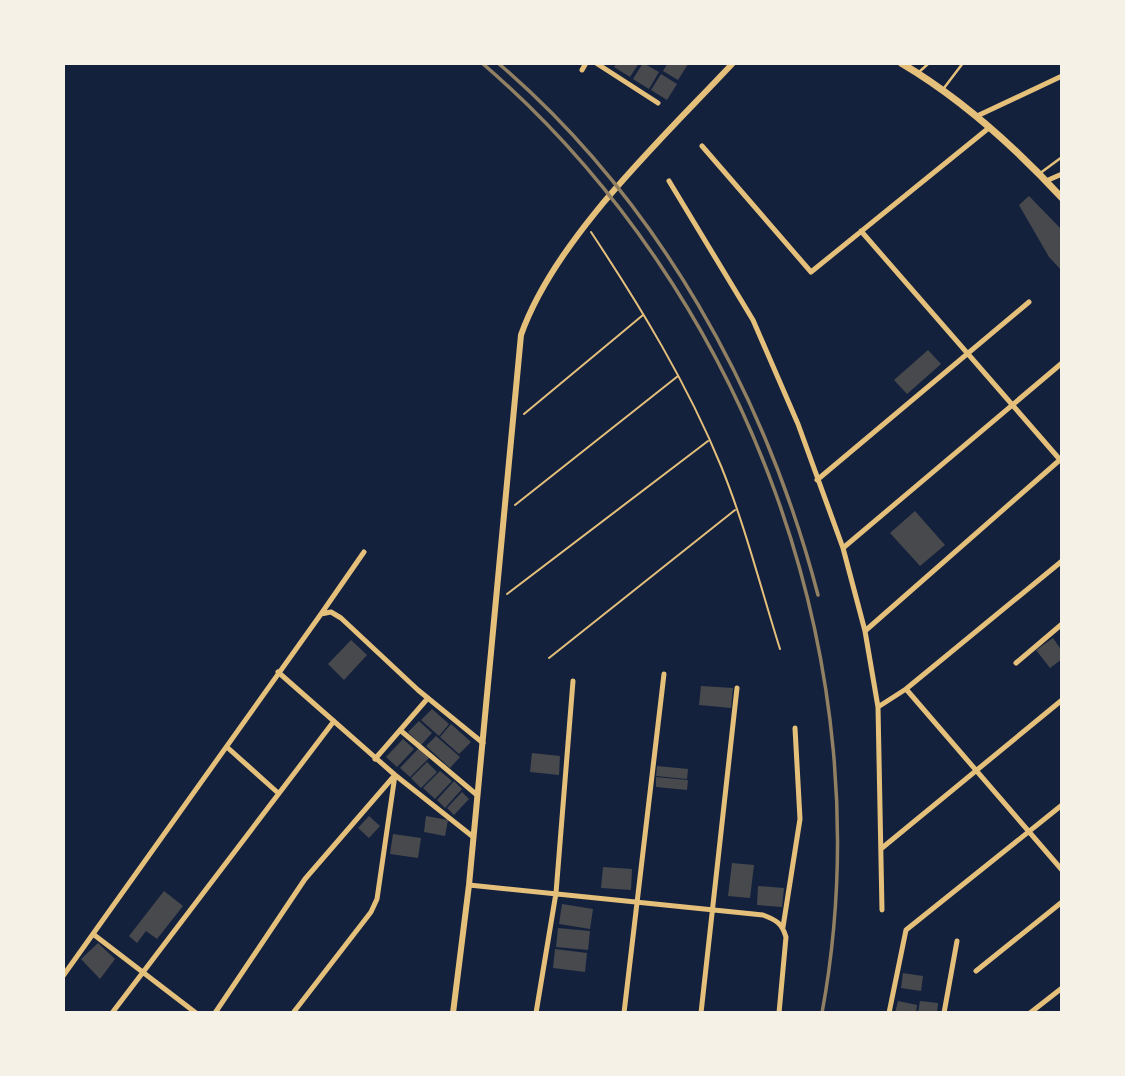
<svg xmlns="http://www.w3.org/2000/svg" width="1125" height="1076" viewBox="0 0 1125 1076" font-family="Barlow,sans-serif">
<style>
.building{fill:#48494c}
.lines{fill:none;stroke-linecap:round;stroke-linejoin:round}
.path{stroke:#e5c07b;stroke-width:2}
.service{stroke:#e5c07b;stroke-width:2.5}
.minor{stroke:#e5c07b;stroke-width:5}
.tertiary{stroke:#e5c07b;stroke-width:6}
.secondary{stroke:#e5c07b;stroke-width:7}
.rail{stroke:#918062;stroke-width:3.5}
</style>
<rect width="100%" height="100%" fill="#14213d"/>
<path class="building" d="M617,63H639L630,77L614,67Z
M643,63L659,72L649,89L633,79Z
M668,63H686L688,64L678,80L663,71Z
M661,74L677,84L667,100L651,90Z
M1029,196L1062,230V271L1049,257L1019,205Z
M928,350L941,364L907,394L894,380Z
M915,511L945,545L920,566L890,533Z
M1053,638L1062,651V659L1050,668L1036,650Z
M351,640L367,655L344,680L328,664Z
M701,686L733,688L731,708L699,705Z
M432,709L449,724L439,736L421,720Z
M419,721L432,733L421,745L408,732Z
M451,724L471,742L459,754L440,737Z
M436,736L460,757L450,768L426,746Z
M403,739L414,749L397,767L386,757Z
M419,748L429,758L410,777L400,768Z
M532,753L560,756L559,775L530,772Z
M427,762L437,772L421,788L411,778Z
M657,766L688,769L687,779L656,776Z
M440,771L452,781L435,799L423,788Z
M656,777L688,780L687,790L656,787Z
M454,781L462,789L445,808L437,800Z
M462,792L469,799L454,815L447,808Z
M369,816L380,826L369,838L358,828Z
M426,816L448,820L445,836L424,832Z
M393,834L421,838L418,858L390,854Z
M732,863L754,865L750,898L728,896Z
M603,867L632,869L631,890L601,888Z
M758,886L784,888L782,907L757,905Z
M164,891L183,906L157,939L146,931L137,943L129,936Z
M562,904L593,909L590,929L559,924Z
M558,928L590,931L588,950L556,947Z
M98,943L115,959L100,979L81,959Z
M555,949L587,953L585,972L553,968Z
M903,973L923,976L921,991L901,988Z
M898,1001L917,1005L916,1013H895Z
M920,1001L938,1003L937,1013H918Z"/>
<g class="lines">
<path class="path" d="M591,232C640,306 687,383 721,466C745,525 761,589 780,649
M524,414L643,315
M515,505L678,376
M507,594L708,441
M549,658L735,510"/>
<path class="service" d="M918,73L929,63
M944,88L963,63
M1039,174L1062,157"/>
<path class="minor" d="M596,63L658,103
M582,70L586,63
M977,116L1062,76
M702,146L811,272L990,127
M669,181L753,320L798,424L843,548L865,631L878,707L906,689L1062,561
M1046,181L1062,174
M861,231L1062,462
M817,480L1029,302
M843,548L1062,363
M321,614L364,552
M865,631L1062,458
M1016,663L1062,624
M278,672L395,775L472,836
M906,689L1062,870
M878,707L882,910
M400,730L477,795
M228,748L277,792
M375,759L428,698
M882,848L1062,700
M469,885L763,915C776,920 782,923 786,937L779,1013
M783,927L800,819L795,728
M93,934L196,1013
M976,971L1062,902
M63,976L321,614L331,612L341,618L418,690L483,743
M112,1013L334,721
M215,1013L305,879L395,775
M293,1013L371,912L377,899L395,775
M536,1013L556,893L573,681
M624,1013L664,674
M701,1013L737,688
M889,1013L906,930L1062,805
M944,1013L957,941
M1030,1013L1062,988"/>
<path class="tertiary" d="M453,1013L469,885L521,335C555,238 663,138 733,63"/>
<path class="secondary" d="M901,63C962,99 1014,146 1062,198"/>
<path class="rail" d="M482,63C748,292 886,666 822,1013
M498,63C658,200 765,393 818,595"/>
</g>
<rect width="1125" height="1076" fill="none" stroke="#f6f1e7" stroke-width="130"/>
</svg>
